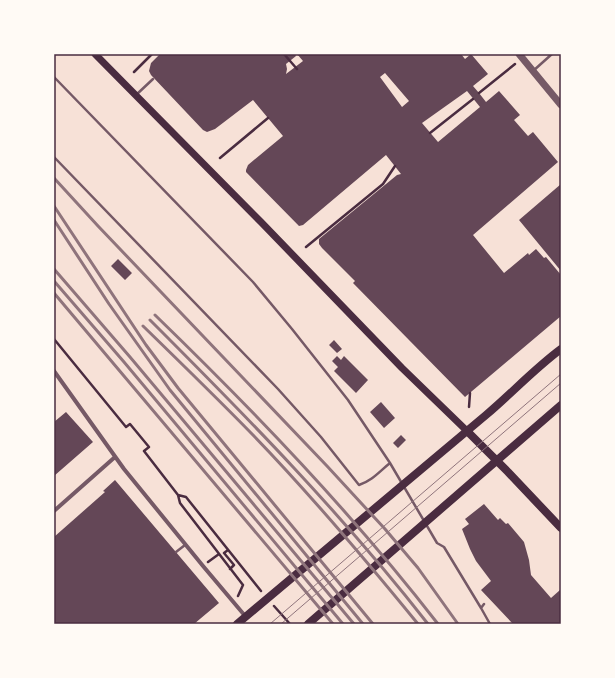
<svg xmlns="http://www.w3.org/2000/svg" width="615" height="678" viewBox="0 0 615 678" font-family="'Alegreya Sans',sans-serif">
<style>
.building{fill:#644757;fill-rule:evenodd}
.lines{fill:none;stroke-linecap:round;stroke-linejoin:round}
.path{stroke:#4a2c40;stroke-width:2.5}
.service{stroke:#755966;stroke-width:2.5}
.minor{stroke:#755966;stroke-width:4}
.tertiary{stroke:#755966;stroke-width:7}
.secondary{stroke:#4a2c40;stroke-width:7}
.primary{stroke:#4a2c40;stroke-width:8}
.tram{stroke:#8f747c;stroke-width:1}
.rail{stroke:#8f747c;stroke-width:3}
.neatline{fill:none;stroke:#4a2c40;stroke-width:1.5}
</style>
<rect width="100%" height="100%" fill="#f7e1d7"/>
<path class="building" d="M160,54H295L296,56L286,64L287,69L286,74L303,61L297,54H461L465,59L471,54L488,74L473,86L479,93L486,102L499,91L520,115L514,120L528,136L533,132L558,162L473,235L504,273L528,253L529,255L536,249L544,258L546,257L561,275V316L465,397L353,283L355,281L322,248L319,244V239L330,230L397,175L401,174L386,155L303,225L299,226L246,172V170L248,165L283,136L253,100L215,129L207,132L203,130L151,75L149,71L151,63ZM385,73L409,101L402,107L380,77ZM467,91L480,107L438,142L422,123Z
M561,184V271L519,220Z
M118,259L132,273L125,280L111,266Z
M334,340L342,349L337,353L329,345Z
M337,356L341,360L344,356L368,380L356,393L334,371L338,367L332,361Z
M381,402L395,418L384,428L370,412Z
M66,412L93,442L54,476V422Z
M401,435L406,440L398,448L393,443Z
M115,480L219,603L194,624H54V537L105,492L103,491Z
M484,504L498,520L500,518L506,524L508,523L524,542L529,560L531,575L551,598L560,590H561V624H513L481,590L491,581L476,561L470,549L462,529L469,524L465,519Z"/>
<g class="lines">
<path class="path" d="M284,54L297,69
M134,72L152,54
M479,93L515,64
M430,133L473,99
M220,158L268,118
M306,247L383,184L395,166
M54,339L126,427L130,424L149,447L144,451L178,495L186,497L261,591
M469,407L470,393
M178,495L180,503L243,585L238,596
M228,550L224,553L234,565L230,569
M208,562L219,554
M274,606L290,624"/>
<path class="service" d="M533,71L552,54
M54,77L253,282L292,329L348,400L390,463L437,543L444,547L481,608
M136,95L153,79
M54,157L278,389L321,437L359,485C372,481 380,471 390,463
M176,552L185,545
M484,604L481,608L490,624"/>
<path class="minor" d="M54,371L124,469L203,566L246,617
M54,511L115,457"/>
<path class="tertiary" d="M519,54L561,105"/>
<path class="secondary" d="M95,54L261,222L402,368L467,431"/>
<path class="primary" d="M467,431L508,472L561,528
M237,624C320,555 403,485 486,415C511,394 534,369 561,349
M308,624L561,405"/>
<path class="tram" d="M270,624L561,374
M281,624L561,383"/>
<path class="rail" d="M54,178L98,226L327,466L385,529L418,568L458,624
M54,206L146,345L178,388L373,624
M54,220L109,304L170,390L363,624
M54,269L130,357L354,624
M54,281L124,362L343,624
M54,293L333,624
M155,315C255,412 352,513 438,624
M150,320C247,417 343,515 428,624
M143,326C180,362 217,398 253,435C311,495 365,559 418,624"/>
</g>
<rect width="615" height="678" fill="none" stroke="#fffaf5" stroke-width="110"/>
<rect x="55" y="55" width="505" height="568" class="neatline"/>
</svg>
